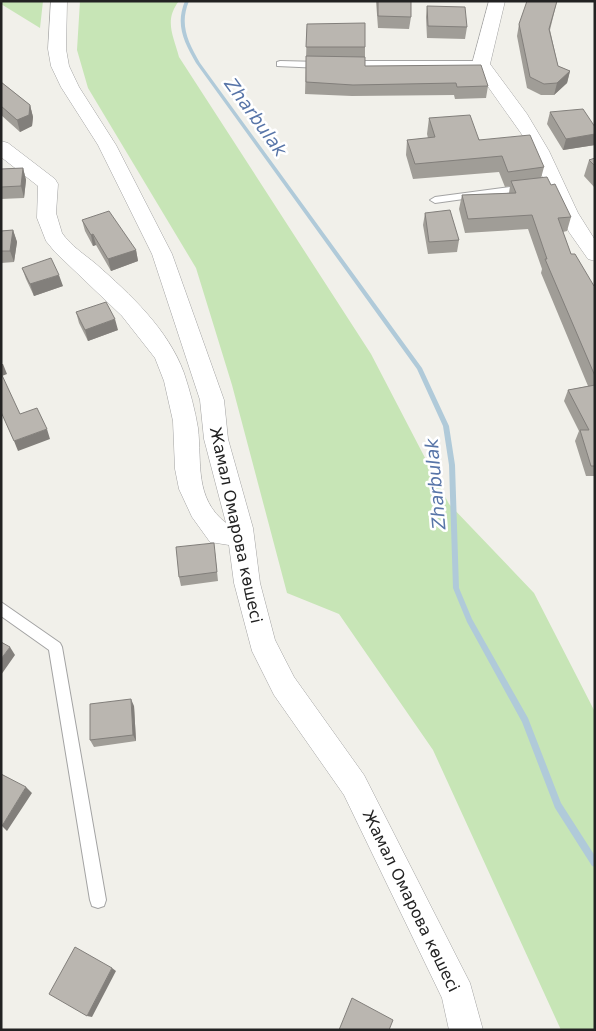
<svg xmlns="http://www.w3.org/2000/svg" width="596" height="1031" viewBox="0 0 596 1031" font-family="'DejaVu Sans',sans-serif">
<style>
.grass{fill:#c7e5b6}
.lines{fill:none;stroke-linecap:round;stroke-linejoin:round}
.stream{fill:#b0cad9;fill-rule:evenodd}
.lane-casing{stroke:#a3a3a3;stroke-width:2}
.street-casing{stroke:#a3a3a3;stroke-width:1}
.lane{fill:#fff;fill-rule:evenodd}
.street{fill:#fff;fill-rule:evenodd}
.wall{fill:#a09d97}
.shaded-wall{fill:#827f7b}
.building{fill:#bab6b0;stroke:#827f7b}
.labels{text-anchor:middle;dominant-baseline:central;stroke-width:5;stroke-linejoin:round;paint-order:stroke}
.street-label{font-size:16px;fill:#222;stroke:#fff}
.water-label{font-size:18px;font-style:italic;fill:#5875a8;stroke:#fff}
</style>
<rect width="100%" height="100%" fill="#f1f0ea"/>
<path class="grass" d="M1,1H43L40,28L1,4Z
M80,1H179C164,20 173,35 179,57L371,354L449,504L534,593L595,712V1030H561L433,750L339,614L287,593L232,385L196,268L88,88L77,50Z"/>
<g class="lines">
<path class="stream" d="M185,1H189C179,25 188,42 200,63L422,368L449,426L455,465L459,588L472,619L528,718L561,803L595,856V867L592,866L555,808L522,722L467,622L453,588L449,465L443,426L417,369L196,63C184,42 175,25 185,1Z"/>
<defs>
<path id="lane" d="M280,61L321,62L325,65L321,68L277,66V62Z
M349,61H481L485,64L481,67L346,66L345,64Z
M525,185L530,188L528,190L435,203L430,200L435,197Z
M1,602L60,643L62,647L106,900L104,906L98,908L92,906L90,900L49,650L1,616Z"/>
<path id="street" d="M51,1H67L66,49L69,66L79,87L116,145L172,254L224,400L228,439L253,528L260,583L275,640L294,677L364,775L470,983L483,1030H449L442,998L344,795L274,695L252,651L234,583L229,545L210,542L192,517L179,489L175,469L173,421L164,381L155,358L122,316L55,252L46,241L37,218L38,186L1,157V141L8,143L55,179L58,184L56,213L62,233C71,246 84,254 96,264C130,294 168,329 184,373C190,391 195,410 198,428C202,463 194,498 226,523L204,439L200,400L152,254L98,145L61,87L51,66L48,49Z
M489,1H505L490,64L527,114L549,151L578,213L595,240V261L588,259L569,232L523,136L472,64Z"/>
</defs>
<use href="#lane" class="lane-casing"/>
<use href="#street" class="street-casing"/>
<use href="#lane" class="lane"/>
<use href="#street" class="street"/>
</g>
<path class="wall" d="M376,1H411V17L409,29L378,28Z
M557,1L550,30L558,66L570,71L567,83L554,95H541L527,88L517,36L519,24Z
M427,6L467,27L465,39L427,38L426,17Z
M307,24L365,47V66L488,86L486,98L455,99L454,95L352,96L305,94Z
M1,82L30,105L33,117L32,126L20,132L1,115Z
M550,112L595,127V145L563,150L547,124Z
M429,118L544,167L541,178L551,185L571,217L567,231L563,232L571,254L594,286H595V476H586L575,441L579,431L564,401L568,390L588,386L541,273L542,269L528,229L465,233L459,209L462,195L509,193L510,186L505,187L499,172L413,179L406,155L407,140L428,138L427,134Z
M595,158V188L584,176L589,160Z
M23,168L26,180L24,198L1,199V169Z
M425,213L459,240L457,252L428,254L423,225Z
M82,220L136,250L138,261L111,271L96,245L93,246L85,231Z
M13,230L17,242L14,262L1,263V231Z
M22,268L63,286L34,296L26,279Z
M76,312L118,330L88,341L79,323Z
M215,552L218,581L181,586L179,577Z
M134,706L136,741L94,747L90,740Z"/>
<path class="shaded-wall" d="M570,71L567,83L554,95L557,83Z
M30,105L33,117L32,126L20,132L17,120Z
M595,134V145L563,150L566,139Z
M23,168L26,180L24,198L21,186Z
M13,230L17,242L14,262L10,251Z
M93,234L96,245L93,246L91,235Z
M136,250L138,261L111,271L108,259Z
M59,275L63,286L34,296L30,284Z
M115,319L118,330L88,341L85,330Z
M1,364H3L7,374L2,376L1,373Z
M47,429L50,439L18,451L14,441Z
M10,647L15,655L1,675V659Z
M131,699L134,706L136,741L133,735Z
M26,787L32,793L7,831L2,826Z
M112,968L116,971L92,1017L87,1016Z"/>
<path class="building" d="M378,1H411V17L378,16Z
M527,1H557L549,29L558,66L570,71L557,83L544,84L530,77L519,24Z
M427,6L465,7L467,27L428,26Z
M365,23V47H306L307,24Z
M306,56L365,57V66L481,65L488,86L457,87L456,83L353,85L306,82Z
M1,82L30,105L29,115L17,120L1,106Z
M583,109L595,127V134L566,139L550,112Z
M470,115L479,140L530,135L544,167L508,172L502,156L415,164L407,140L435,137L429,118Z
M595,158V166L589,160Z
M23,168L21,186L1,187V169Z
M547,177L551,185L555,184L571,217L558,218L571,254H575L594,286H595V376L545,259H547L532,215L468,219L462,195L516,193L511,181Z
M450,210L459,240L429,242L425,213Z
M109,211L136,250L108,259L93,234L91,235L82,220Z
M13,230L10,251H1V231Z
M51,258L59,275L30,284L22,268Z
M106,302L115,319L85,330L76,312Z
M1,373L20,414L37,408L47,429L14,441L1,412Z
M595,385V466H591L580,430H589L568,390Z
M214,543L217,572L179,577L176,547Z
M1,642L10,647L1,659Z
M131,699L133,735L90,740V704Z
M1,774L26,787L2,826H1Z
M75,947L112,968L87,1016L49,994Z
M352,998L393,1020L389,1030H339Z"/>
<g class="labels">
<g class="street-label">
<text transform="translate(236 525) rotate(78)">Жамал Омарова көшесі</text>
<text transform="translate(411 901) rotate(64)">Жамал Омарова көшесі</text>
</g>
<g class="water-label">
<text transform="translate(256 117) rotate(54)">Zharbulak</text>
<text transform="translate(435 484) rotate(-95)">Zharbulak</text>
</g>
</g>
<rect width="596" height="1031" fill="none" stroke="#222222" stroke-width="5"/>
</svg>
